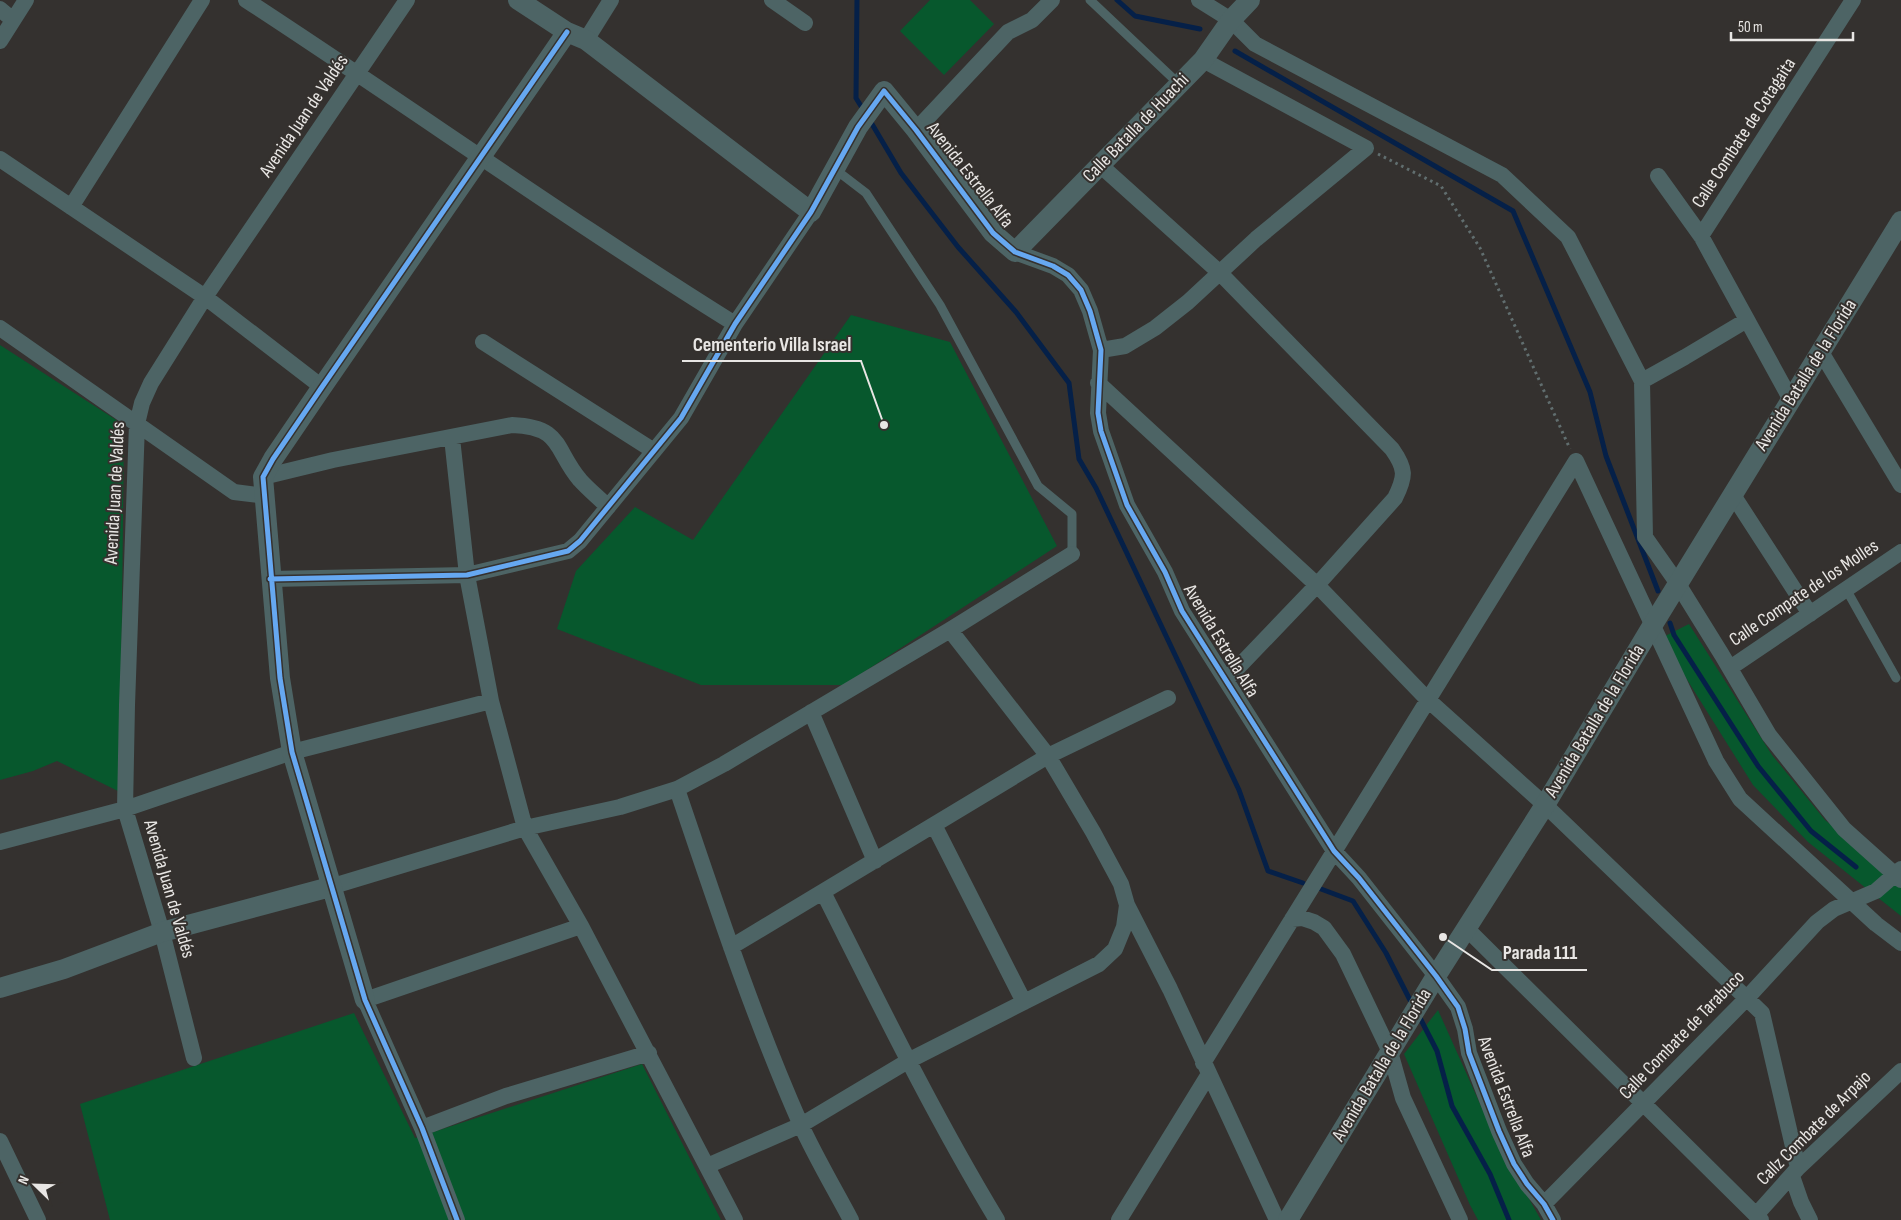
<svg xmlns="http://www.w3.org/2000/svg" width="1901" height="1220" viewBox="0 0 1901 1220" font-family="'Sofia Sans Condensed',sans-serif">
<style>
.green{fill:#07582d}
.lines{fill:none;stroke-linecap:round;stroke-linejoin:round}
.stream{stroke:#052048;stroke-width:5}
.path{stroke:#616e6f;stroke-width:3;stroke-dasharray:2.5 4;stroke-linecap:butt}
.service{stroke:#4d6465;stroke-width:9}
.minor{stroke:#4d6465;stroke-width:16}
.tertiary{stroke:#4d6465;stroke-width:20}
.cycleway-casing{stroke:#35312e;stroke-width:8}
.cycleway{stroke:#66a8f1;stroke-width:5}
.labels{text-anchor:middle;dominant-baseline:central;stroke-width:4;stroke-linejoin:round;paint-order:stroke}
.street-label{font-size:19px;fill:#e8e6e4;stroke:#35312e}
.leader{fill:none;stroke:#e8e6e4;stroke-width:2}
.callout-dot{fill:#e8e6e4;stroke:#35312e;stroke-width:2}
.callout-label{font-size:20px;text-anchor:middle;font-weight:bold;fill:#e8e6e4;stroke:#35312e;stroke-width:4;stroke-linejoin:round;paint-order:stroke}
</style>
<rect width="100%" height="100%" fill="#34312f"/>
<path class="green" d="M930,0H970L994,24L944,75L900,31Z
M851,315L950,342L1057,546L844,685H701L557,629L576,571L635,507L693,540Z
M0,345L124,425L120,792L57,761L33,771L0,780Z
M1689,624L1772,755L1825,820L1901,880V916L1808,842L1753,785L1661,638Z
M1438,1010L1498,1144L1541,1220H1478L1470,1205L1404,1054Z
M354,1013L415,1138L642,1064L721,1220H110L80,1104Z"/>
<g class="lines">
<path class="stream" d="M857,0L856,98L864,111
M1117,0L1135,16L1200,29
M1235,51L1513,211L1590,392L1606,456L1658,591
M869,119L901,173L958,247L1016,312L1069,383L1079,459L1096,488L1239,790L1268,871L1303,883
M1670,623L1674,635L1758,766L1811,831L1856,867
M1321,889L1353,901L1386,953L1412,1004
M1419,1016L1437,1051L1452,1106L1490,1174L1509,1220"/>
<path class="path" d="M1378,154L1441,186L1480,248L1570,449"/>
<path class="service" d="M1090,0L1179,84
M836,170L866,193L940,305L1038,486L1072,514V554
M1846,589L1896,678"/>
<path class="minor" d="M246,0C410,107 570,221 735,324
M772,0L805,23
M1199,0L1231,20L1255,44L1502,175L1568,237L1642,381L1645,537L1678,584L1722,655L1769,735L1844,829L1901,880
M0,9L13,20
M586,40L611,0
M0,41L26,0
M916,130L1008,32L1032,20L1052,0
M0,159L205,297L322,387
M1100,165L1219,272L1392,449C1406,469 1406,476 1395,498L1317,585L1226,680
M1658,176L1701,236L1791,400
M71,207L202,0
M1701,236L1853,0
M1015,252L1053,266L1068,275L1081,290L1090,311L1101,350L1098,413L1101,431L1127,505L1165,572L1182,611L1334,851L1359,878L1436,976L1458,1007L1465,1029L1469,1053L1499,1131L1514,1164L1527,1184L1544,1204L1553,1220
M0,328L234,492L266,496
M483,342L654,451
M1101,350L1125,346L1155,328L1188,302L1256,239L1366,148L1203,60
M1821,352L1901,485
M1642,381L1685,357L1747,320
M1098,383L1317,585L1427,699L1545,805L1762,1013L1798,1168
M452,438L467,575L491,701L525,828L581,926L735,1220
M1576,461L1716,761L1740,799L1876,924L1901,943
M263,477L333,460L512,425C563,427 554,449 580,480C588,489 599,498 608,507
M1733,495L1810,614
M270,579L467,575L568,551L580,541L681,418L735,324L811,212
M950,630L1048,756L1093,832L1121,884L1127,905L1170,989L1277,1220
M1730,668L1901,552
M811,712L875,861
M677,789C715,901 752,1014 800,1123C815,1156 834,1188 851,1220
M934,825L1024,1002
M0,842L125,809L292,752L491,701
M330,887L525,828L620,807L677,789L724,764L950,630L1072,554
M823,892C879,1003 933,1114 997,1220
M1292,919L1302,918L1314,922L1324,928L1343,954L1390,1052L1403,1098L1460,1220
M1466,928L1761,1220
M731,947L1048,756L1168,698
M194,1058L162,932L125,809L127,705L137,424L142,403L151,383L205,297L407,0
M1203,1063L1576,461
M422,1128L506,1096L649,1053
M0,1141L38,1220
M707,1166L801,1125L908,1061L1099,964L1115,949L1124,927L1127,905
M1792,1176L1801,1202L1810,1220
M1544,1204L1747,998L1817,922L1834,909L1876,891L1901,869
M1756,1215L1798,1168L1901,1071
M457,1220L422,1128L365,1000L581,926
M1119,1220L1209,1074"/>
<path class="tertiary" d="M518,0L567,32L586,40L811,212L858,127L884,91L916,130L993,233L1015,252L1203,60L1231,20L1250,0
M0,988L64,969L162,932L330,887
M365,1000L292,752L280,678L263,477L273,459L322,387L567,32
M1288,1220L1436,976L1545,805L1652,626L1901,221"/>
<defs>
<path id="cycleway" d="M270,579L467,575L568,551L580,541L681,418L735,324L811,212L858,127L884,91L916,130L993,233L1015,252L1053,266L1068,275L1081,290L1090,311L1101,350L1098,413L1101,431L1127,505L1165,572L1182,611L1334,851L1359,878L1436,976L1458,1007L1465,1029L1469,1053L1499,1131L1514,1164L1527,1184L1544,1204L1553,1220
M457,1220L422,1128L365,1000L292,752L280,678L263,477L273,459L322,387L567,32"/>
</defs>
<use href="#cycleway" class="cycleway-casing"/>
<use href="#cycleway" class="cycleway"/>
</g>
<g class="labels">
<g class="street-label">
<text transform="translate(304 116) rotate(-56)">Avenida Juan de Valdés</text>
<text transform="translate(1136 128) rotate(-46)">Calle Batalla de Huachi</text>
<text transform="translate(1744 133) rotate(-57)">Calle Combate de Cotagaita</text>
<text transform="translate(970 175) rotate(52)">Avenida Estrella Alfa</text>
<text transform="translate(1806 375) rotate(-58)">Avenida Batalla de la Florida</text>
<text transform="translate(115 493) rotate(-87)">Avenida Juan de Valdés</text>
<text transform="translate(1804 593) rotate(-34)">Calle Compate de los Molles</text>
<text transform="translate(1221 641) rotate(59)">Avenida Estrella Alfa</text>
<text transform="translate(1595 721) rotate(-59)">Avenida Batalla de la Florida</text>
<text transform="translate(169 889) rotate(74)">Avenida Juan de Valdés</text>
<text transform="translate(1682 1035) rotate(-46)">Calle Combate de Tarabuco</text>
<text transform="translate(1382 1065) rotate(-59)">Avenida Batalla de la Florida</text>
<text transform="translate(1506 1097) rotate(69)">Avenida Estrella Alfa</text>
<text transform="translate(1814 1128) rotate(-45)">Callz Combate de Arpajo</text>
</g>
</g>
<path class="leader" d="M884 425L861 361H682M1443 937L1492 970H1587"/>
<g class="callout-dot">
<circle cx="884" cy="425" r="5"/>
<circle cx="1443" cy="937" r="5"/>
</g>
<g class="callout-label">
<text x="772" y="351">Cementerio Villa Israel</text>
<text x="1540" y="959">Parada 111</text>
</g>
<g transform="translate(35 1185) rotate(293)" stroke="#35312e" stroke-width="4" paint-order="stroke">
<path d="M0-4L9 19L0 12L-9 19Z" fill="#e8e6e4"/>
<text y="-8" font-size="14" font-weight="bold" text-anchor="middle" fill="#e8e6e4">N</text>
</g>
<path d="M1731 32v8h122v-8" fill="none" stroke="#e8e6e4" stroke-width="2.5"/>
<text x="1738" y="32" font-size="15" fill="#e8e6e4" stroke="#35312e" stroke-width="4" paint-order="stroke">50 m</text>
</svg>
